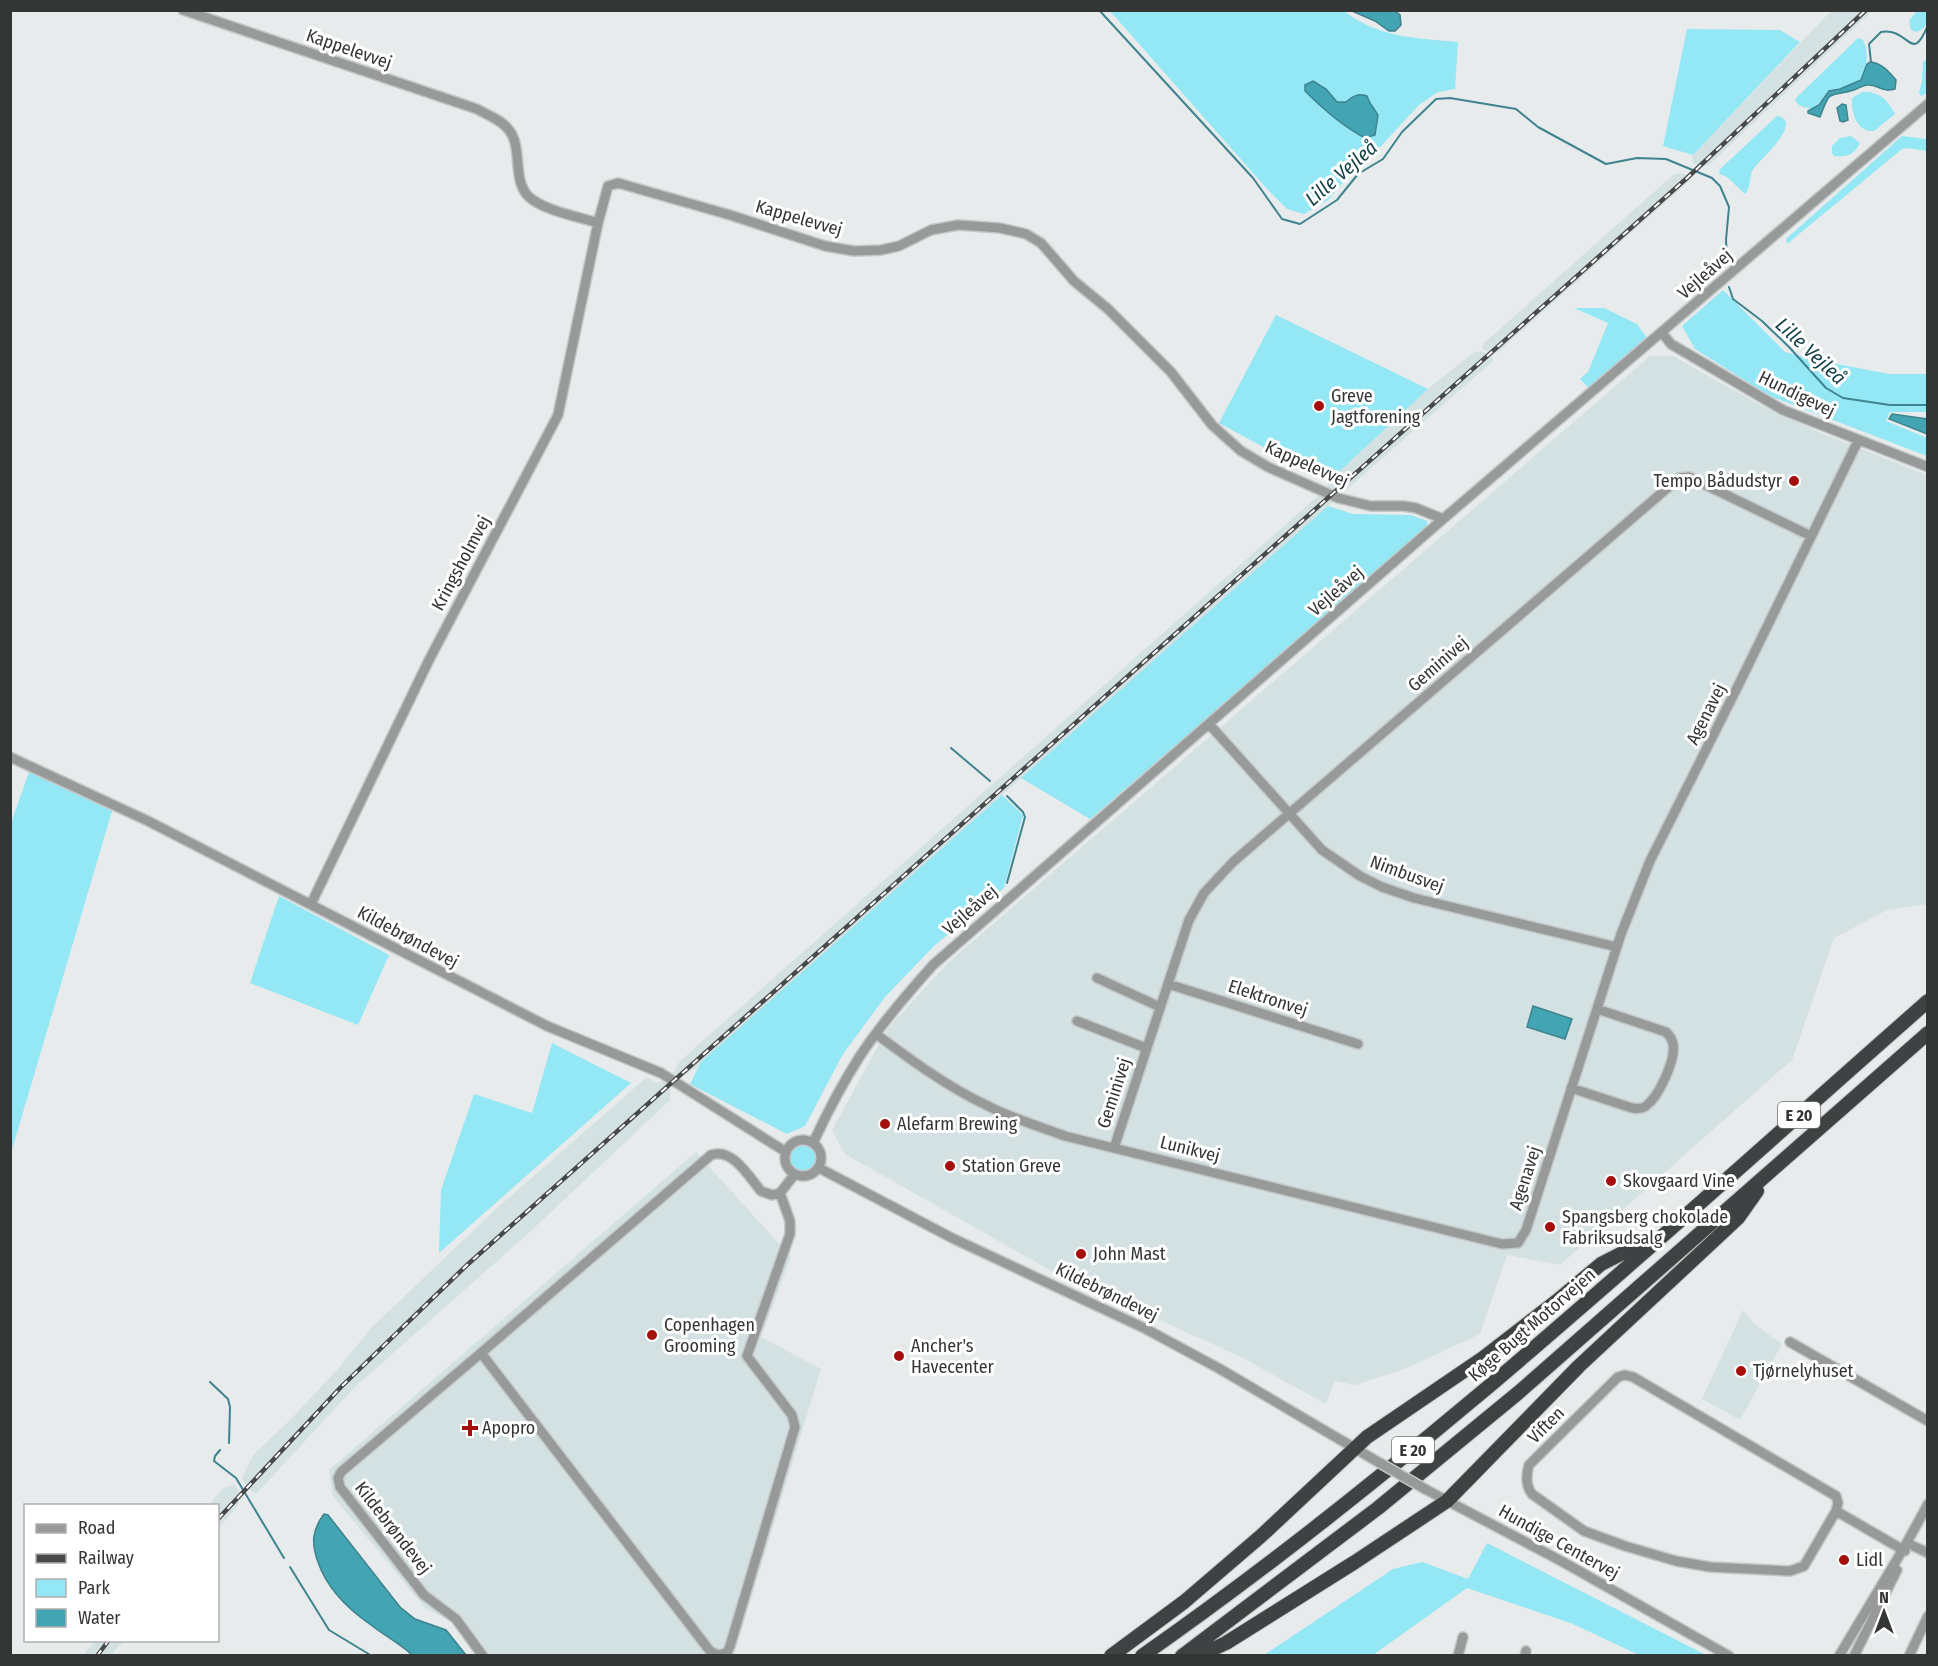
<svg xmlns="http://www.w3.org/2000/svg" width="1938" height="1666" viewBox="0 0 1938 1666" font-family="'Fira Sans Condensed',sans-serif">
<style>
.built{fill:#d4e1e2}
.green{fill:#94e7f4}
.water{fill:#43a4b3;stroke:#3e838e;stroke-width:1.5}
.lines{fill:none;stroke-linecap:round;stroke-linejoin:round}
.stream{stroke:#3e838e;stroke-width:2}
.minor-casing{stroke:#c3c7c8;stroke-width:12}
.highway-casing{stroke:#c3c7c8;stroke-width:16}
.minor{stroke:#989a9a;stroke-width:9}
.highway{stroke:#3f4242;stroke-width:14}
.rail-casing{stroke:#484a4a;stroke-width:4.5}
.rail{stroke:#fff;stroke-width:2;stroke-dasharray:7;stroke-linecap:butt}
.minor-bridge-casing{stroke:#c3c7c8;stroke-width:12;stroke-linecap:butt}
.minor-bridge{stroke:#989a9a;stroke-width:9}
.poi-dot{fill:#a5100c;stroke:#fff;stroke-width:2}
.labels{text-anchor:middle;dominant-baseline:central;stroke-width:6;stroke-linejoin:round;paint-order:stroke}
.shield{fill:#fff;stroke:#717272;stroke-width:1.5}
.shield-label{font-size:16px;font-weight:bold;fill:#343636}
.street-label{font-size:18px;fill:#343636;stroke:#fff}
.poi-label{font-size:18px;fill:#343636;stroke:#fff;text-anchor:start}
.water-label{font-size:20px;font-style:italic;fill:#164249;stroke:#fff}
</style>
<rect width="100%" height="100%" fill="#e7ebec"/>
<path class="built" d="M1831,11H1872L1709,165L1701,167L1692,163L1693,155Z
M1682,173L1689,177V181L1497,353L1493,354L1483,349V344L1674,174Z
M1481,351L1492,356L1493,361L1344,492L1336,494L1327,490L1328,482L1428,389L1474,352Z
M1650,356H1673L1764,407L1814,430L1927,475V904L1887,910L1834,938L1792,1060L1560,1265L1507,1255L1480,1334L1407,1368L1355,1385L1335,1381L1326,1404L1241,1357L1048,1269L845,1154L832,1130L888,1028L949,962Z
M1320,494L1335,500L1002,795L698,1067L681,1077L673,1073L680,1061Z
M647,1077L655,1083L662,1081L671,1086L670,1100L531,1231L355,1387L256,1494L248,1488L242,1478L253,1455L289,1421L337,1370L371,1328L496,1209Z
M696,1152L791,1257L761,1337L821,1369L734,1655H477L452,1622L425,1608L333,1496L329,1470Z
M1743,1310L1754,1324L1782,1344L1740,1420L1702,1399Z
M235,1485L241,1494L238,1505L218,1529V1506L209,1505L223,1488Z
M95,1641V1640L124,1641L111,1655H83Z"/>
<path class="green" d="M1110,11H1344C1378,38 1417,38 1458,42L1455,89L1438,92L1419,105L1370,158L1347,178L1328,200L1304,214L1287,209L1268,190Z
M1917,11H1927C1928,21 1927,28 1917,32L1911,30L1909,21Z
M1687,29L1780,30L1800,42L1693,155L1663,146Z
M1858,38L1863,40C1870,55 1866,66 1861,80L1840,89L1829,91L1815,108C1807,109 1800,107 1795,101L1797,97Z
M1927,59V93L1921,96L1919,92L1922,81L1923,62Z
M1862,92C1879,91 1887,99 1895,114L1874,131C1857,132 1851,113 1852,98Z
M1777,116C1805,121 1760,160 1754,168C1748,176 1752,187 1745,194L1727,177L1720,174L1719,170Z
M1851,136L1860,143C1855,154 1846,158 1834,156L1832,153V146L1840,138Z
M1902,136L1927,139V151L1907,148L1902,149L1787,244L1786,239Z
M1723,290L1785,352L1811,359L1889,374H1927V412H1890L1886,421L1927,438V456L1770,396L1695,349L1682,326Z
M1574,308H1604L1637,324L1647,338L1589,388L1580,379L1588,372L1608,323Z
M1276,315L1428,389L1328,482L1219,423Z
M1328,506L1353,514L1411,515L1427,521V530L1090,819L1021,778Z
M29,772L112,811L11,1153V823Z
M1002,795L1023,815L1004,888L935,945L885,997L843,1054L805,1126L787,1134L690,1084L701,1062Z
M279,896L389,955L358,1025L250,983Z
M552,1043L631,1083L439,1253L441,1190L474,1094L532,1113Z
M789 1159a14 14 0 1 1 28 0a14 14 0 1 1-28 0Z
M1487,1543L1706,1655H1639L1573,1624L1467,1588L1373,1655H1264L1393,1569L1422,1562L1468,1579Z"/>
<path class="water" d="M1352,11H1395L1400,15L1401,25L1395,31H1389L1375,21Z
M1870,62C1882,63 1889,72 1896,80L1895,89C1882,93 1878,84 1867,85C1863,85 1858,89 1854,90C1827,98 1831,88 1820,117L1808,113V111L1819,105L1829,91L1840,89L1861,80L1867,64Z
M1313,81L1326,89L1337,102H1346C1353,96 1358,93 1367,96L1370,103L1378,115L1375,135L1365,138C1342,126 1324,110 1305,91V85Z
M1842,104L1846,105L1848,120L1843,122L1840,121L1837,108Z
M1892,414L1927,419V434L1889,419Z
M1533,1006L1572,1019L1565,1039L1527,1027Z
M324,1514L328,1515L400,1607L415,1619L446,1630L466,1655H412C399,1643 385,1636 371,1625C348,1609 327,1589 318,1562C311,1543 312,1530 324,1514Z"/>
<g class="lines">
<path class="stream" d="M1099,10L1253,178L1282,219L1300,224L1337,200L1358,174L1383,159L1402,132L1436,99L1450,98L1516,109L1538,127L1606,164L1637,158L1666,159L1712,178L1720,186L1729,207L1726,240L1727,260
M1871,62L1869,44L1881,32C1910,27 1911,66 1928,25
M1729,287L1733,299L1762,321L1789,347L1826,388L1843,398L1890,405H1928
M951,748L990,781
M1007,796L1023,812L1025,817L1007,883
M210,1382L228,1399L230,1407L229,1443
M220,1450L215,1456L214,1461L236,1478L284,1558
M290,1567L329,1630L372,1656"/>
<defs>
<path id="minor" d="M183,10L477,109C487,115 502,120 509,130C523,148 512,179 528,196C542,210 579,217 598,223L608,186L618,183L730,215L825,246L854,251L881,250L899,246L931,230L958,225L1000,228L1026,234L1041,243L1074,281L1108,309L1171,372L1212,425L1241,451L1268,467L1338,498L1371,506H1403L1416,508L1443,519
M1662,333L1671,344L1783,410L1928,467
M1209,724L1322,850L1360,876L1382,887L1414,898L1617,947
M10,757L148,821L547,1026L661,1073L786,1152
M311,904L429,660L558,415L598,223
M1097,978L1160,1007
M1168,984L1358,1044
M1077,1021L1146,1048
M876,1034C911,1060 946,1086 986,1105C1011,1118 1038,1126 1065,1136L1502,1244L1518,1243L1526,1230L1621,934L1650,861L1737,688L1858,441
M1571,1088L1632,1108C1637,1109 1642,1109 1646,1106C1659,1096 1676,1060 1673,1044C1672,1039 1669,1035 1666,1032L1597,1009
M785 1158a18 18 0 1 1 36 0a18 18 0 1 1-36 0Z
M813,1143C827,1113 842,1084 860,1056C881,1024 907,994 933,965L1443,519L1928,104
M1114,1148L1189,920L1204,893L1233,862L1679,478L1689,477L1811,536
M819,1168L952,1238L1144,1328L1220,1369L1373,1459
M780,1193L790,1221V1234L747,1356L792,1415L795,1427L730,1646L727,1653L718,1655L710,1651L481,1353L711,1155C732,1147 749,1177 761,1191L772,1195L780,1193L795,1174
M1790,1342L1928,1421
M481,1353L341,1472L338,1478L340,1487L424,1595L456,1619L483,1656
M1625,1375L1633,1377L1836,1496L1838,1503L1836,1511L1804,1566L1790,1571L1710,1567L1676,1561L1625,1546L1584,1531L1532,1494C1526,1486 1526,1475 1529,1465L1618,1377Z
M1425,1489L1563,1562L1729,1656
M1836,1511L1905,1551
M1907,1543L1928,1553
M1458,1656L1463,1637
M1525,1656L1526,1651
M1839,1656L1905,1546L1928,1504
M1854,1656L1897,1570
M1909,1656L1928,1616"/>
<path id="highway" d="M1111,1656L1184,1602L1261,1536L1367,1437L1483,1358L1558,1300L1601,1264L1650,1239
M1142,1656C1422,1460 1672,1226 1928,1001
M1182,1656L1378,1508L1518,1393L1928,1033
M1198,1656L1226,1643L1355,1562L1447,1501L1579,1366L1738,1218L1757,1191"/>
</defs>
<use href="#minor" class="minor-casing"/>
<use href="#highway" class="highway-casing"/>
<use href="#minor" class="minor"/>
<use href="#highway" class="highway"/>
<defs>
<path id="rail" d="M218,1519L341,1387L467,1265L1687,178L1866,10
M97,1656L109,1640"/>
</defs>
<use href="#rail" class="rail-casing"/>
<use href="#rail" class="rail"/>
<defs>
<path id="minor-bridge" d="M1373,1459L1425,1489"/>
</defs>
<use href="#minor-bridge" class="minor-bridge-casing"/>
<use href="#minor-bridge" class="minor-bridge"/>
</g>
<g class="poi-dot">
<circle cx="1319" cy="406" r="6"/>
<circle cx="1794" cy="481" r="6"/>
<circle cx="885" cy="1124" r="6"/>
<circle cx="950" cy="1166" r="6"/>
<circle cx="1611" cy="1181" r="6"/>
<circle cx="1550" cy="1227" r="6"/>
<circle cx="1081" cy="1254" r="6"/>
<circle cx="652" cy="1335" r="6"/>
<circle cx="899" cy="1356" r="6"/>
<circle cx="1741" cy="1371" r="6"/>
<path d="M467 1419h6v6h6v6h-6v6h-6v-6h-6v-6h6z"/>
<circle cx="1844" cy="1560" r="6"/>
</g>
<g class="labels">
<g class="shield">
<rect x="1778" y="1102" width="42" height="26" rx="4.5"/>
<rect x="1392" y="1437" width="42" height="26" rx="4.5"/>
</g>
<g class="shield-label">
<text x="1799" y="1115">E 20</text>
<text x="1413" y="1450">E 20</text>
</g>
<g class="street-label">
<text transform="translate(349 49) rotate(19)">Kappelevvej</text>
<text transform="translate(799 218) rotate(16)">Kappelevvej</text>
<text transform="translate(1705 274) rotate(-41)">Vejleåvej</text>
<text transform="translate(1797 394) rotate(26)">Hundigevej</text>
<text transform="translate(1307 464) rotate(24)">Kappelevvej</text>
<text transform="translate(461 563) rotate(-62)">Kringsholmvej</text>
<text transform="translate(1336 591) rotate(-41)">Vejleåvej</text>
<text transform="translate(1438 664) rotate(-41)">Geminivej</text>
<text transform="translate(1706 714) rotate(-63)">Agenavej</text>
<text transform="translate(1407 874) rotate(20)">Nimbusvej</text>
<text transform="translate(970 910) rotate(-41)">Vejleåvej</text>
<text transform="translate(408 937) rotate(28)">Kildebrøndevej</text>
<text transform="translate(1268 998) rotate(18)">Elektronvej</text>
<text transform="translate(1114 1093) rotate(-72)">Geminivej</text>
<text transform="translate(1190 1149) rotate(14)">Lunikvej</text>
<text transform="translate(1525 1178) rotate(-72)">Agenavej</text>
<text transform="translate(1107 1292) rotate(26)">Kildebrøndevej</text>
<text transform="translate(1532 1325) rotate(-41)">Køge Bugt Motorvejen</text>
<text transform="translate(1546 1425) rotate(-45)">Viften</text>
<text transform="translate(393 1528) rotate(52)">Kildebrøndevej</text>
<text transform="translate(1559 1542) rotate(29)">Hundige Centervej</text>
</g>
<g class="poi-label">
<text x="1331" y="396">Greve<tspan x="1331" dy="21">Jagtforening</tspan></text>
<text x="1782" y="481" text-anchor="end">Tempo Bådudstyr</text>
<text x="897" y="1124">Alefarm Brewing</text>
<text x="962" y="1166">Station Greve</text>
<text x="1623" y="1181">Skovgaard Vine</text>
<text x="1562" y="1217">Spangsberg chokolade<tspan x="1562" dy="21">Fabriksudsalg</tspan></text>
<text x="1093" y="1254">John Mast</text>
<text x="664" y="1325">Copenhagen<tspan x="664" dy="21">Grooming</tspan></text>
<text x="911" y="1346">Ancher's<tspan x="911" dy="21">Havecenter</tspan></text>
<text x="1753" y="1371">Tjørnelyhuset</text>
<text x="482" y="1428">Apopro</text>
<text x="1856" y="1560">Lidl</text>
</g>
<g class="water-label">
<text transform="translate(1341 173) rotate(-41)">Lille Vejleå</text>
<text transform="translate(1811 351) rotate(43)">Lille Vejleå</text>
</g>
</g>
<rect width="1938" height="1666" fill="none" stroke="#343636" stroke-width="24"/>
<rect x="24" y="1504" width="195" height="138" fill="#ffffff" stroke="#aeafaf" stroke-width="1.5"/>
<rect x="36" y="1524" width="30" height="9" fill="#989a9a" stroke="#aeafaf" stroke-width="1.5"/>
<text x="78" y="1534" font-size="18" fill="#343636">Road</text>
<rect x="36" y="1554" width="30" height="9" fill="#484a4a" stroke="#aeafaf" stroke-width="1.5"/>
<text x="78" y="1564" font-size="18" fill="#343636">Railway</text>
<rect x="36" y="1579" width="30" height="18" fill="#94e7f4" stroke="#aeafaf" stroke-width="1.5"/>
<text x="78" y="1594" font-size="18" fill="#343636">Park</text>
<rect x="36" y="1609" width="30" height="18" fill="#43a4b3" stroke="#aeafaf" stroke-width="1.5"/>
<text x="78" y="1624" font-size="18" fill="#343636">Water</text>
<g transform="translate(1884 1612)" stroke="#ffffff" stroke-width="4.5" paint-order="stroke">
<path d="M0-4.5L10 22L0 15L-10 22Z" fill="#343636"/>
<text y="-9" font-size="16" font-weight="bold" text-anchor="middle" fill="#343636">N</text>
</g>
</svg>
